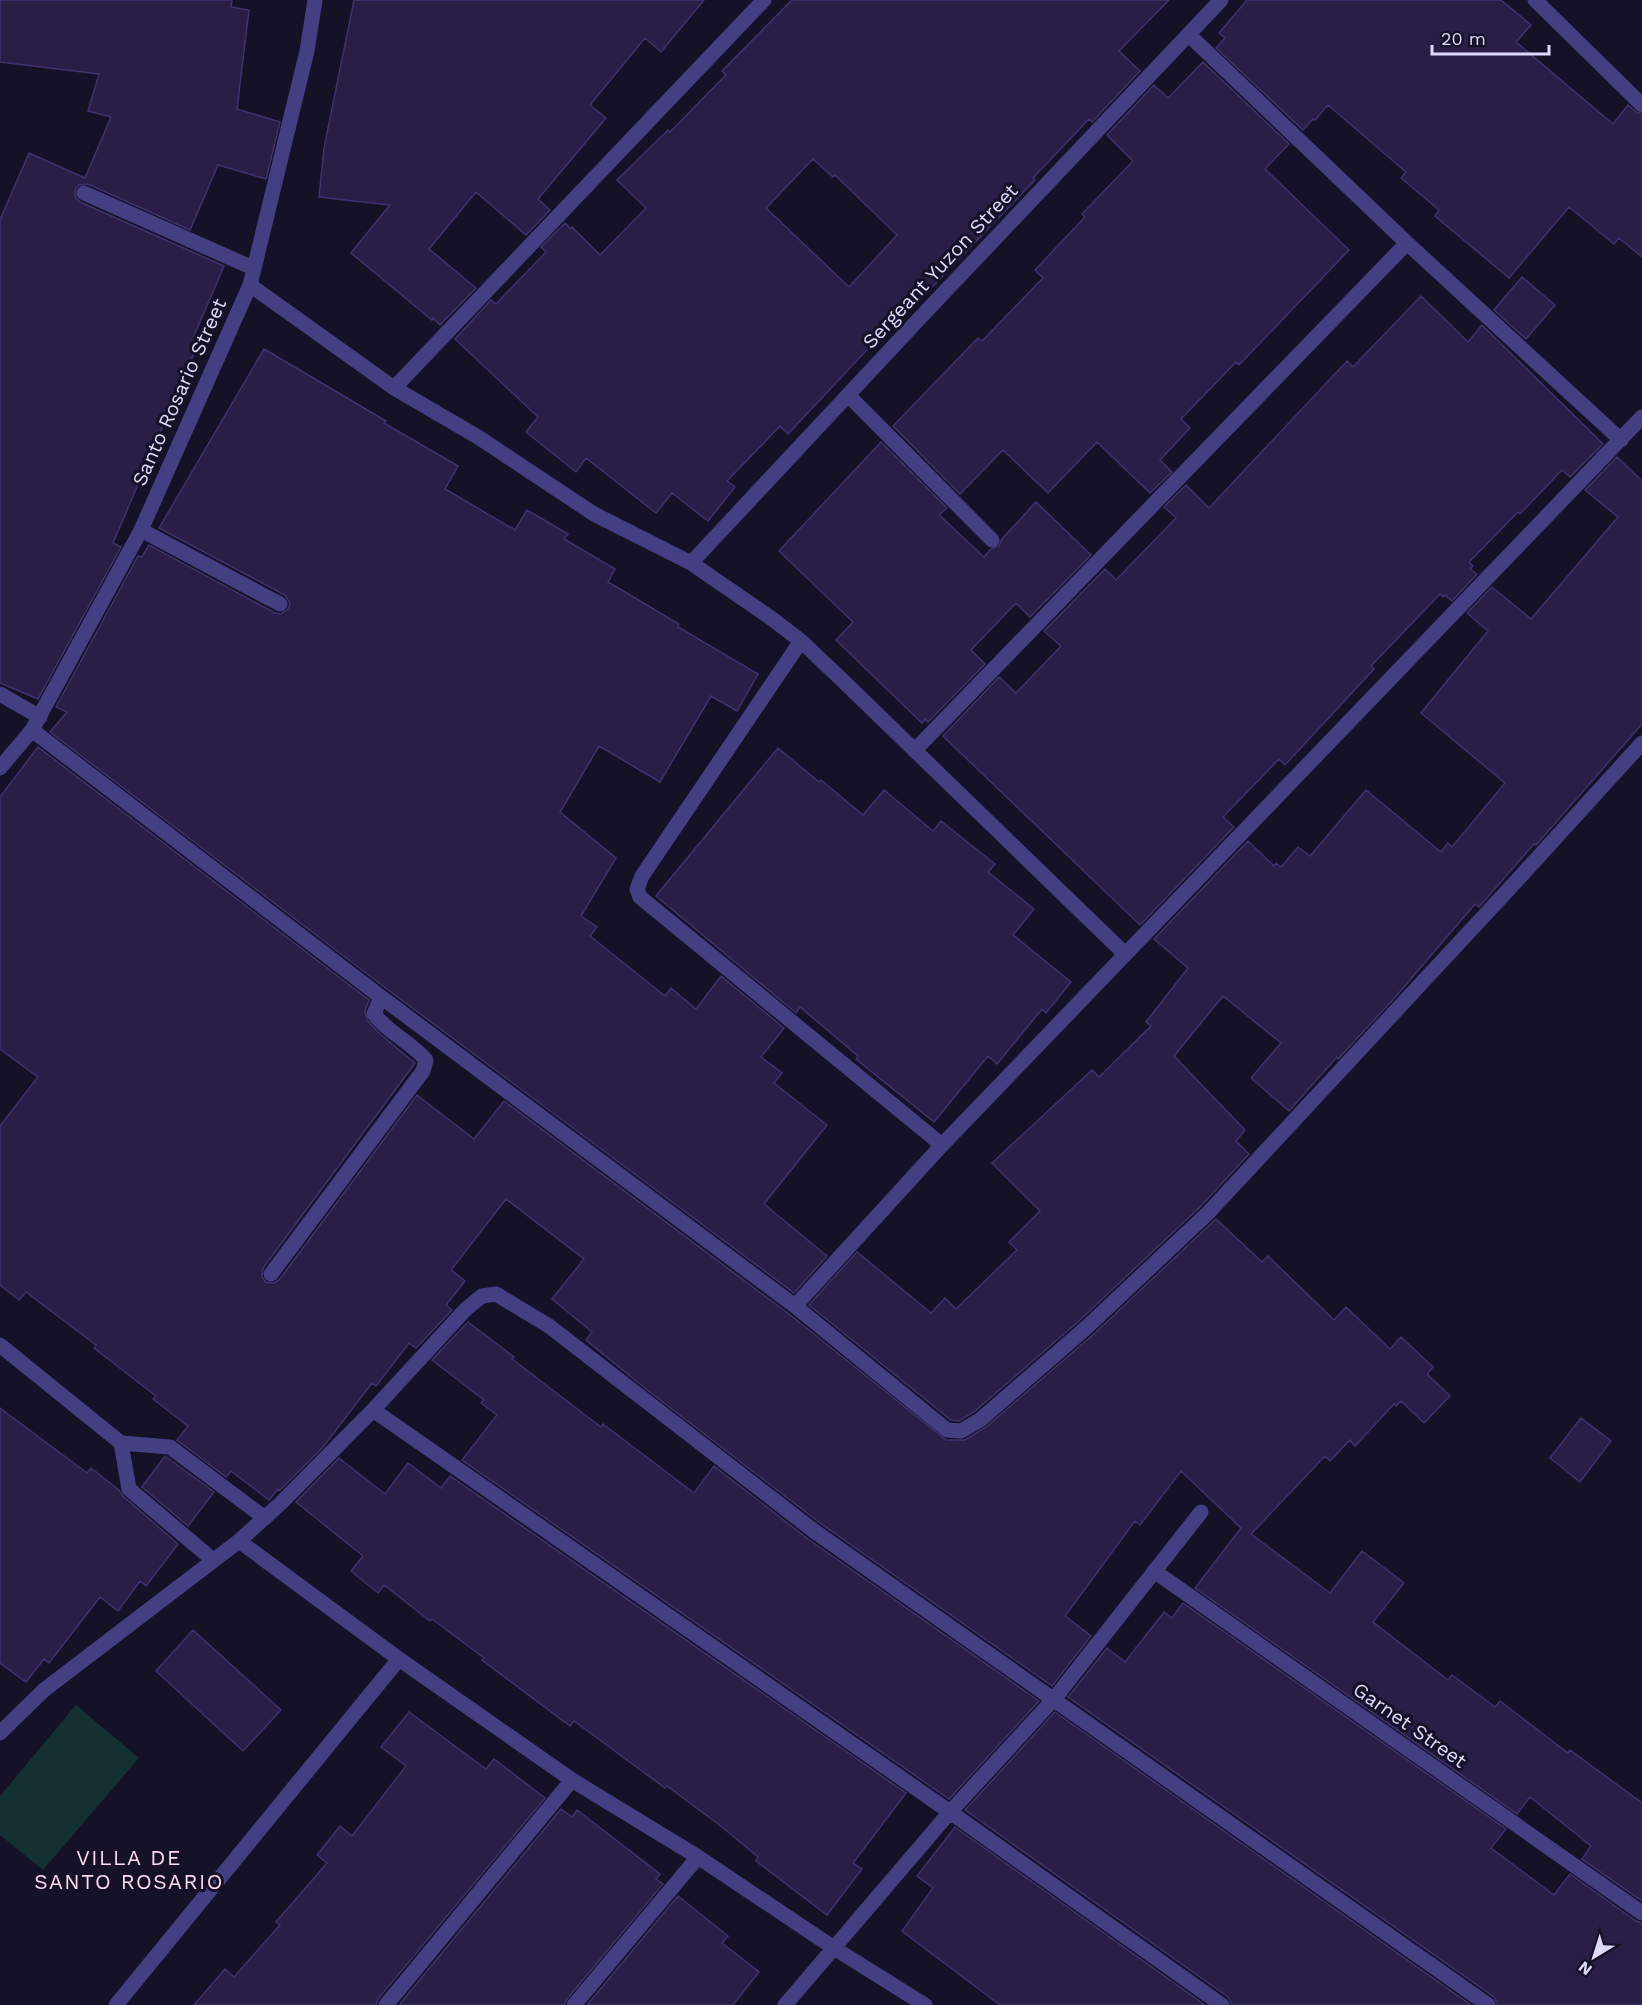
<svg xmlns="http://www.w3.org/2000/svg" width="1642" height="2005" viewBox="0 0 1642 2005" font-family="'Work Sans',sans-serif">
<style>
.garden{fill:#143030}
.building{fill:#281e46;stroke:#403270;stroke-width:1.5;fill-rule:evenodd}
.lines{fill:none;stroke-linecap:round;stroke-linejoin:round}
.minor{stroke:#443f82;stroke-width:15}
.tertiary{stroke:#443f82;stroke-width:15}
.labels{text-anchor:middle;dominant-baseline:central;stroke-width:6;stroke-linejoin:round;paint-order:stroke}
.street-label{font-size:20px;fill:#ded9fd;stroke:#151126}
.neighbourhood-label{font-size:21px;letter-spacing:1.5px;fill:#fddbef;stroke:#151126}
</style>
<rect width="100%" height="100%" fill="#151126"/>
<path class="garden" d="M76,1705L139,1758L43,1870L0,1835V1796Z"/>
<path class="building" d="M0,0H232L231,7L249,10L237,109L280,122L266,179L218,165L190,230L88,184L79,185L75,190L76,198L80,202L224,266L194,336L200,339L113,543L121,547L38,699L0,683V220L29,153L85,178L111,117L88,111L99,74L0,62Z
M354,0H704L661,52L645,38L590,105L606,118L538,199L550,210L526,235L476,192L429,249L476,288L440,325L433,318L432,320L351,253L390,205L319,197L324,148Z
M792,0H1169L1119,51L1140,71L1092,122L1089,119L1033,178L1035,180L913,307L910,304L788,434L780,426L727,481L735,487L708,521L672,493L656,513L586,458L576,472L526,432L538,417L455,339L491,300L496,304L546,252L541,247L565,223L571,229L572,227L600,255L646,208L617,180L668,130L670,132L726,75L722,71ZM813,159L833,177L835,175L897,235L849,287L766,208Z
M1247,0H1501L1531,25L1516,42L1613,124L1628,105L1636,112L1642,114V257L1619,238L1614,244L1569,207L1509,278L1435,216L1439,210L1401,178L1406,172L1328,105L1315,120L1313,119L1303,130L1216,48L1225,38L1219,33Z
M1203,62L1289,144L1265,169L1349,250L1239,365L1236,362L1181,419L1190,428L1160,460L1172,472L1150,493L1097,442L1048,493L1003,450L960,494L893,426L978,338L982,341L1043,278L1035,270L1085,217L1082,214L1133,161L1107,135L1154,85L1168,98Z
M1522,277L1555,305L1526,339L1494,310Z
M1421,296L1468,342L1482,325L1603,444L1570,477L1562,470L1520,514L1518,512L1469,562L1473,566L1470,569L1477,574L1452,601L1445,595L1443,597L1440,594L1371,666L1374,669L1285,765L1279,759L1223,817L1234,827L1140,925L943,736L999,677L1016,693L1061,646L1044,631L1105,569L1116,580L1176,518L1164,507L1186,485L1209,508L1347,361L1353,367Z
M264,349L386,421L384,423L458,466L445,489L515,530L527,510L568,534L564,539L615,569L608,582L679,624L678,627L758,674L737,711L711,696L660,782L599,746L560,812L616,858L581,916L597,927L590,936L665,996L671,988L696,1009L721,976L784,1028L761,1057L782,1073L774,1083L827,1125L764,1204L827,1256L794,1293L387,989L50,732L67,712L56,707L138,556L142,557L149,545L275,613L281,614L288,609L290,603L285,595L159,528Z
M881,442L947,508L939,515L984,557L991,549L999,546L1002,539L1036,502L1091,555L1030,617L1016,603L971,650L985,664L928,722L925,719L922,723L836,640L853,622L779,551Z
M1617,457L1642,481V724L1536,845L1534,844L1479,907L1475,904L1398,994L1338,1059L1337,1057L1289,1111L1251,1078L1281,1043L1223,996L1174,1056L1245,1130L1236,1141L1249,1154L1201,1206L1080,1320L974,1412L959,1421L951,1420L809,1305L857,1252L931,1313L945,1298L956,1309L1017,1250L1009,1242L1040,1211L992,1163L1092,1070L1099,1077L1151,1026L1146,1022L1188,968L1154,939L1248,841L1274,866L1276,863L1281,867L1298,847L1310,856L1366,790L1441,852L1448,843L1452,847L1505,783L1421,713L1488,631L1467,613L1492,587L1531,619L1618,517L1585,490Z
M38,747L369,1000L365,1011L367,1020L380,1034L415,1063L263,1268L262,1277L266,1282L274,1283L279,1280L417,1095L474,1139L504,1101L789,1314L946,1440H965L986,1427L1094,1334L1216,1219L1262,1262L1268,1256L1334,1320L1346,1307L1390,1349L1401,1337L1433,1367L1427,1374L1450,1396L1424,1423L1401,1401L1396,1406L1394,1404L1355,1446L1350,1440L1330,1461L1325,1456L1251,1534L1330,1593L1362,1551L1404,1583L1373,1622L1448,1680L1452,1675L1495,1707L1500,1701L1568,1753L1570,1750L1642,1803V1901L1582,1859L1591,1846L1530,1797L1517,1814L1195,1588L1241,1528L1181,1471L1140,1525L1135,1521L1065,1616L1091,1636L1052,1686L820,1523L646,1389L586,1340L592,1332L552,1299L584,1259L506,1199L451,1270L465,1281L446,1305L452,1310L416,1348L409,1343L376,1386L372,1383L323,1447L280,1490L278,1489L269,1500L231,1471L226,1477L177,1440L188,1426L153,1399L156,1396L94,1348L96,1345L26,1292L19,1300L0,1285V1126L38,1077L0,1049V797Z
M778,748L819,782L821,780L863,815L884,790L933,831L941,821L995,864L988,872L1034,909L1013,935L1071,982L1046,1013L1042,1009L997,1064L988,1056L934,1122L856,1059L858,1056L800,1007L796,1013L656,896Z
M468,1322L514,1357L512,1359L601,1427L603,1424L694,1493L714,1466L808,1539L1039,1701L949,1799L462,1460L497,1415L481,1403L484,1400L432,1360Z
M0,1408L87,1473L91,1468L119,1490L123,1496L178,1544L146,1586L140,1581L118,1611L100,1597L49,1663L44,1659L26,1682L0,1663Z
M1581,1418L1611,1441L1580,1482L1550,1458Z
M165,1456L214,1492L188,1526L142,1487Z
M339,1458L385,1494L408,1463L441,1488L450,1476L906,1793L853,1863L862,1869L827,1915L756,1861L758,1857L722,1827L667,1786L665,1788L574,1721L570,1726L482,1660L484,1658L432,1619L430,1621L384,1585L378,1593L351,1571L363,1556L296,1502Z
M1183,1603L1506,1829L1491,1848L1554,1895L1570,1874L1636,1921L1642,1923V2005H1498L1494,1997L1068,1697L1107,1648L1125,1662L1164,1612L1172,1618Z
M193,1630L281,1710L243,1751L156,1671Z
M409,1712L486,1769L494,1759L545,1798L378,1999L376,2005H194L225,1969L234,1977L280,1925L276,1922L327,1863L317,1855L340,1826L352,1836L406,1766L381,1747Z
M1055,1712L1471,2005H1232L1228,1997L965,1810Z
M561,1809L572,1817L577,1810L660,1874L656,1879L663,1884L567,1999L564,2005H399Z
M955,1827L1205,2005H1000L902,1931L933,1888L917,1876Z
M678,1896L728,1936L722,1943L759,1972L733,2005H587Z"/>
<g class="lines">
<path class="minor" d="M1535,0L1642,105
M1189,35L1407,243L1621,440
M84,193L253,268
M250,285L394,388L478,437L594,514L691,563L771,618L801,641L840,678L1125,954
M394,388L764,0
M848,395L992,540
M141,530L280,604
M691,563L918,320L1221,0
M0,694L40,717
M32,730L381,997L795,1306L942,1145L640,897L637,889L642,876L801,641
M915,750L1407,243
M942,1145L1642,417
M271,1274L423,1071L426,1060C411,1042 388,1033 374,1014L381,997
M795,1306L947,1430L961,1431L980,1420L1087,1327L1208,1213L1509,889L1642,743
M0,1345L121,1443L170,1447L265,1518
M373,1410L950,1812L1222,2005
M121,1443L129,1489L213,1560
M239,1541L399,1659L572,1780L698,1857L834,1948L925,2005
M1154,1571L1642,1913
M0,1733L44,1690L239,1541L281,1503L373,1410L466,1309L482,1296L496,1294L549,1326L814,1531L1488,2005
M116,2005L399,1659
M386,2005L572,1780
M574,2005L698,1857
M785,2005L950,1812L1054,1699L1201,1512"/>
<path class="tertiary" d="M0,768L32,730L141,530L250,285L307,51L315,0"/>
</g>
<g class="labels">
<g class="street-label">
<text transform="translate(940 266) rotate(-47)">Sergeant Yuzon Street</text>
<text transform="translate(179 392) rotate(-66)">Santo Rosario Street</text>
<text transform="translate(1410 1725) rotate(35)">Garnet Street</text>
</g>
<g class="neighbourhood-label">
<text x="129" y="1857">VILLA DE<tspan x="129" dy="24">SANTO ROSARIO</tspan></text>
</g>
</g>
<g transform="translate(1594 1957) rotate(218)" stroke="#151126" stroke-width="4.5" paint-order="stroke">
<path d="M0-4.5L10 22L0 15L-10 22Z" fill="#ded9fd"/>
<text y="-9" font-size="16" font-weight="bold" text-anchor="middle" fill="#ded9fd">N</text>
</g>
<path d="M1432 45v9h117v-9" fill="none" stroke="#ded9fd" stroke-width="3"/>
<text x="1441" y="45" font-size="18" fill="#ded9fd" stroke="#151126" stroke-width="4.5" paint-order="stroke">20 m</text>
</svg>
